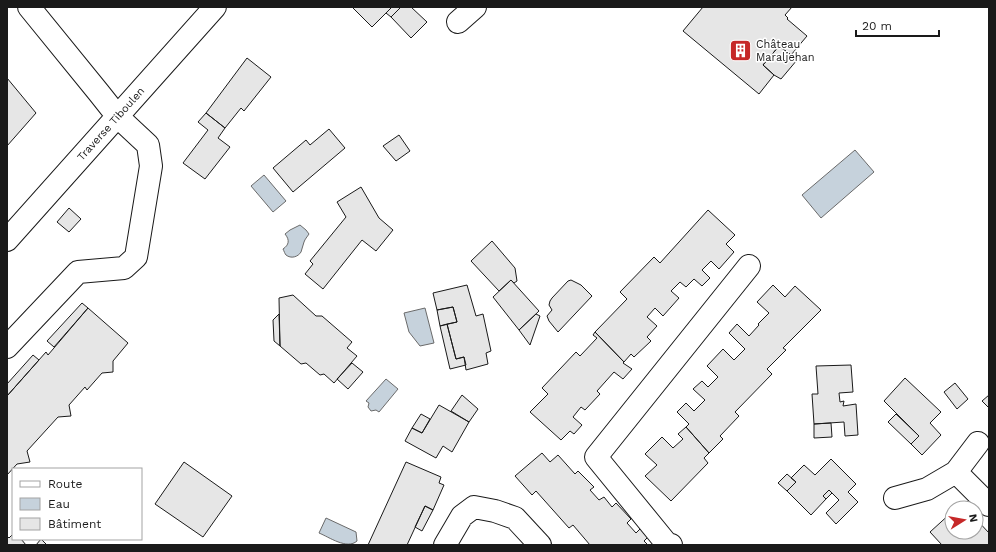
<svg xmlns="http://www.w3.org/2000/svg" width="996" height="552" viewBox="0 0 996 552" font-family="'Work Sans',sans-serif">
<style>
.water{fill:#c6d2dc;stroke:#6a6a6a}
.building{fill:#e6e6e6;stroke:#1a1a1a}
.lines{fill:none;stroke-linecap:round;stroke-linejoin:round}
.minor-casing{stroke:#1a1a1a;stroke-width:24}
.minor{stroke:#fff;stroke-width:22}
.labels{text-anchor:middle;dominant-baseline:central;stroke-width:3;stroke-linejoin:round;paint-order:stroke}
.poi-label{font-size:11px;fill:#1a1a1a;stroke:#fff;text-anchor:start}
.street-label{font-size:11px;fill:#1a1a1a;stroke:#fff}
</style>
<rect width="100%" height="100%" fill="#fff"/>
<path class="water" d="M855,150L874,172L821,218L802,195Z
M264,175L286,201L273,212L251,186Z
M300,225L306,230L309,234C307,237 305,239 304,242C303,245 302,249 301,252C298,257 291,259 286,255C285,254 284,251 283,249C289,245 290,240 285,234L290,230Z
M425,308L434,343L420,346L409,332L404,313Z
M386,379L398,389L379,412L376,410L371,411L368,407L369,403L366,401Z
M326,518L356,532L357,541C347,550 329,537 319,533Z"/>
<path class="building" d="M352,7H392L372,27Z
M392,7H401L391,17L386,13Z
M401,7H411L427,22L411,38L391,17Z
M703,7H792L785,15L788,18L787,19L807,36L791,55L779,46L763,65L774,75L759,94L683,31Z
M779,46L791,55L797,60L781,79L774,75L763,65Z
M247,58L271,77L244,111L241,108L225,128L206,113Z
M7,78L36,113L7,146Z
M206,113L225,128L218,138L230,147L205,179L183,163L208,130L198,122Z
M329,129L345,148L293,192L273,168L306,140L310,145Z
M399,135L410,151L396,161L383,146Z
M361,187L379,218L393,230L376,251L362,240L323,289L305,274L313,264L310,261L346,217L337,202Z
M69,208L81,219L69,232L57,222Z
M708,210L735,235L726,244L734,252L719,269L711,261L702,270L710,278L702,286L694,279L686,287L680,282L671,291L679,298L663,316L655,308L647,317L657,326L647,337L651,341L634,357L631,354L624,362L595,332L627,299L620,292L654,257L660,263Z
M492,241L515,268L517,281L514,283L511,280L499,291L471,261Z
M511,280L539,311L519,330L493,297Z
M571,280L581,285L592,296L558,332L549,321L547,316L552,310L549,305L550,301L552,298L568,281Z
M467,285L476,316L483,314L491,351L486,353L488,364L466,370L464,357L456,359L447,324L457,322L453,307L437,310L433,293Z
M773,285L785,297L795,286L821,310L783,348L786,350L767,369L772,374L735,412L739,416L720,436L723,439L709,453L686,427L689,424L677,412L686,403L694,411L705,400L693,389L702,381L708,387L718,377L707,366L723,349L734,360L745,349L729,333L737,324L749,336L759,325L758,324L769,313L757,302Z
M293,295L316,316H322L352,342L347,348L357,356L334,383L324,374L320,375L306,363L301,364L280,346L279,298Z
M82,303L88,308L54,347L47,341Z
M453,307L457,322L440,326L437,310Z
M88,308L128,343L113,361V372L102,373L87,390L85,387L69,405L71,416L58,417L27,451L30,462L17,464L7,475V396L46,352L48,355Z
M279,314L280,346L274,341L273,320Z
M536,314L540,316L530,345L519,330Z
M447,324L456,359L464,357L466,365L450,369L440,326Z
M595,332L624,362L623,363L632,369L623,379L614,372L597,391L600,394L585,410L581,407L573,417L582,425L574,434L570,431L561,440L530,412L548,394L542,388L576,352L580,356L597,338L593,335Z
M33,355L39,360L7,396V384Z
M352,363L363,372L348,389L337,379Z
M851,365L853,392L839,393L840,402L844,401L843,406L856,404L858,435L845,436L844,422L814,424L812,394H818L816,366Z
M905,378L941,412L930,423L941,435L922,455L911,444L919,436L884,401Z
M955,383L968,399L957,409L944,392Z
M462,395L478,409L469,422L451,411Z
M989,395V408L982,401Z
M439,405L469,422L452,452L443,446L436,458L405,441L412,428L422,433Z
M421,414L430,419L422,433L412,428Z
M896,414L919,436L911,444L888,422Z
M831,423L832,437L814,438V424Z
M686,427L709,453L704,458L708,463L671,501L645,476L657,465L645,454L662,437L673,448L683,439L678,434Z
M542,453L550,462L558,455L575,474L578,471L594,487L590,490L599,500L604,497L612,507L616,503L631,519L627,523L636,533L640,529L648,537L644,541L648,545H590L573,525L569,528L536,491L532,495L515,476Z
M831,459L856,484L848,492L858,502L836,524L826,513L839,500L829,490L823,496L826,499L811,515L787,491L796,482L791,478L804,465L815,475Z
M184,462L232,496L203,537L155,504Z
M406,462L441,477L439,483L444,485L433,510L425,506L407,545H368Z
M787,474L796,482L787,491L778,483Z
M829,490L832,493L826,499L823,496Z
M962,503L966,508H957Z
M425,506L433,510L422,531L415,527Z
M952,512V532H976V519L989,533V545H942L930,532Z
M13,534V539H21L26,545H7V536L9,538Z
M41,539L47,545H36Z"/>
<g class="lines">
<defs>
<path id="minor" d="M458,22L475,7
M7,240L215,7
M7,347L78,272L124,268L136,257L151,166L148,145L118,117L99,93L29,7
M956,472L989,505
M895,498L927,489L956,472L978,443
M445,545L462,516L474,507L495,511L515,518L540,545
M671,545L667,544L596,457L749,266"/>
</defs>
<use href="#minor" class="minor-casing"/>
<use href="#minor" class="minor"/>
</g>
<defs>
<symbol id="building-square" viewBox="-11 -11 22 22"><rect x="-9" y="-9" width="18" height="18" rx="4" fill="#c62828" stroke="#fff"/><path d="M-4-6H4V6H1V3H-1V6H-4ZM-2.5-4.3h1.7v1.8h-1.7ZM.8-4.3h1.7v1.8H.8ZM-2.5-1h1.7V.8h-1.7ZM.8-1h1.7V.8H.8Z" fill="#fff"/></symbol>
</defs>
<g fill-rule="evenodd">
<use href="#building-square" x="728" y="38" width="25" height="25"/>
</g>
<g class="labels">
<g class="poi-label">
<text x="756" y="44">Château<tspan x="756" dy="13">Maraljehan</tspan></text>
</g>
<g class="street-label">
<text transform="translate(111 124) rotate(-48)">Traverse Tiboulen</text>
</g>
</g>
<rect width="996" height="552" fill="none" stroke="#1a1a1a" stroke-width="16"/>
<rect x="12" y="468" width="130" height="72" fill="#ffffff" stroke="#a3a3a3"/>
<rect x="20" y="481" width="20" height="6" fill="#ffffff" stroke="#a3a3a3"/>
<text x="48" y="488" font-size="12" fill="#1a1a1a">Route</text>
<rect x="20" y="498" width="20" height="12" fill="#c6d2dc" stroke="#a3a3a3"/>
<text x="48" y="508" font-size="12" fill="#1a1a1a">Eau</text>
<rect x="20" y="518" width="20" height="12" fill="#e6e6e6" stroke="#a3a3a3"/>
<text x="48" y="528" font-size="12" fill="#1a1a1a">Bâtiment</text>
<g transform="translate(964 520) rotate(79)"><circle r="19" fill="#ffffff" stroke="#a3a3a3"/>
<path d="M0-3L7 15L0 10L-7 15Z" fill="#c62828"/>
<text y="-6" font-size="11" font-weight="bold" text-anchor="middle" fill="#1a1a1a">N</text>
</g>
<path d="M856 30v6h83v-6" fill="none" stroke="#1a1a1a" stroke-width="2"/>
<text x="862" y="30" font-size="12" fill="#1a1a1a" stroke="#ffffff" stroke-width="3" paint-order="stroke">20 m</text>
</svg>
